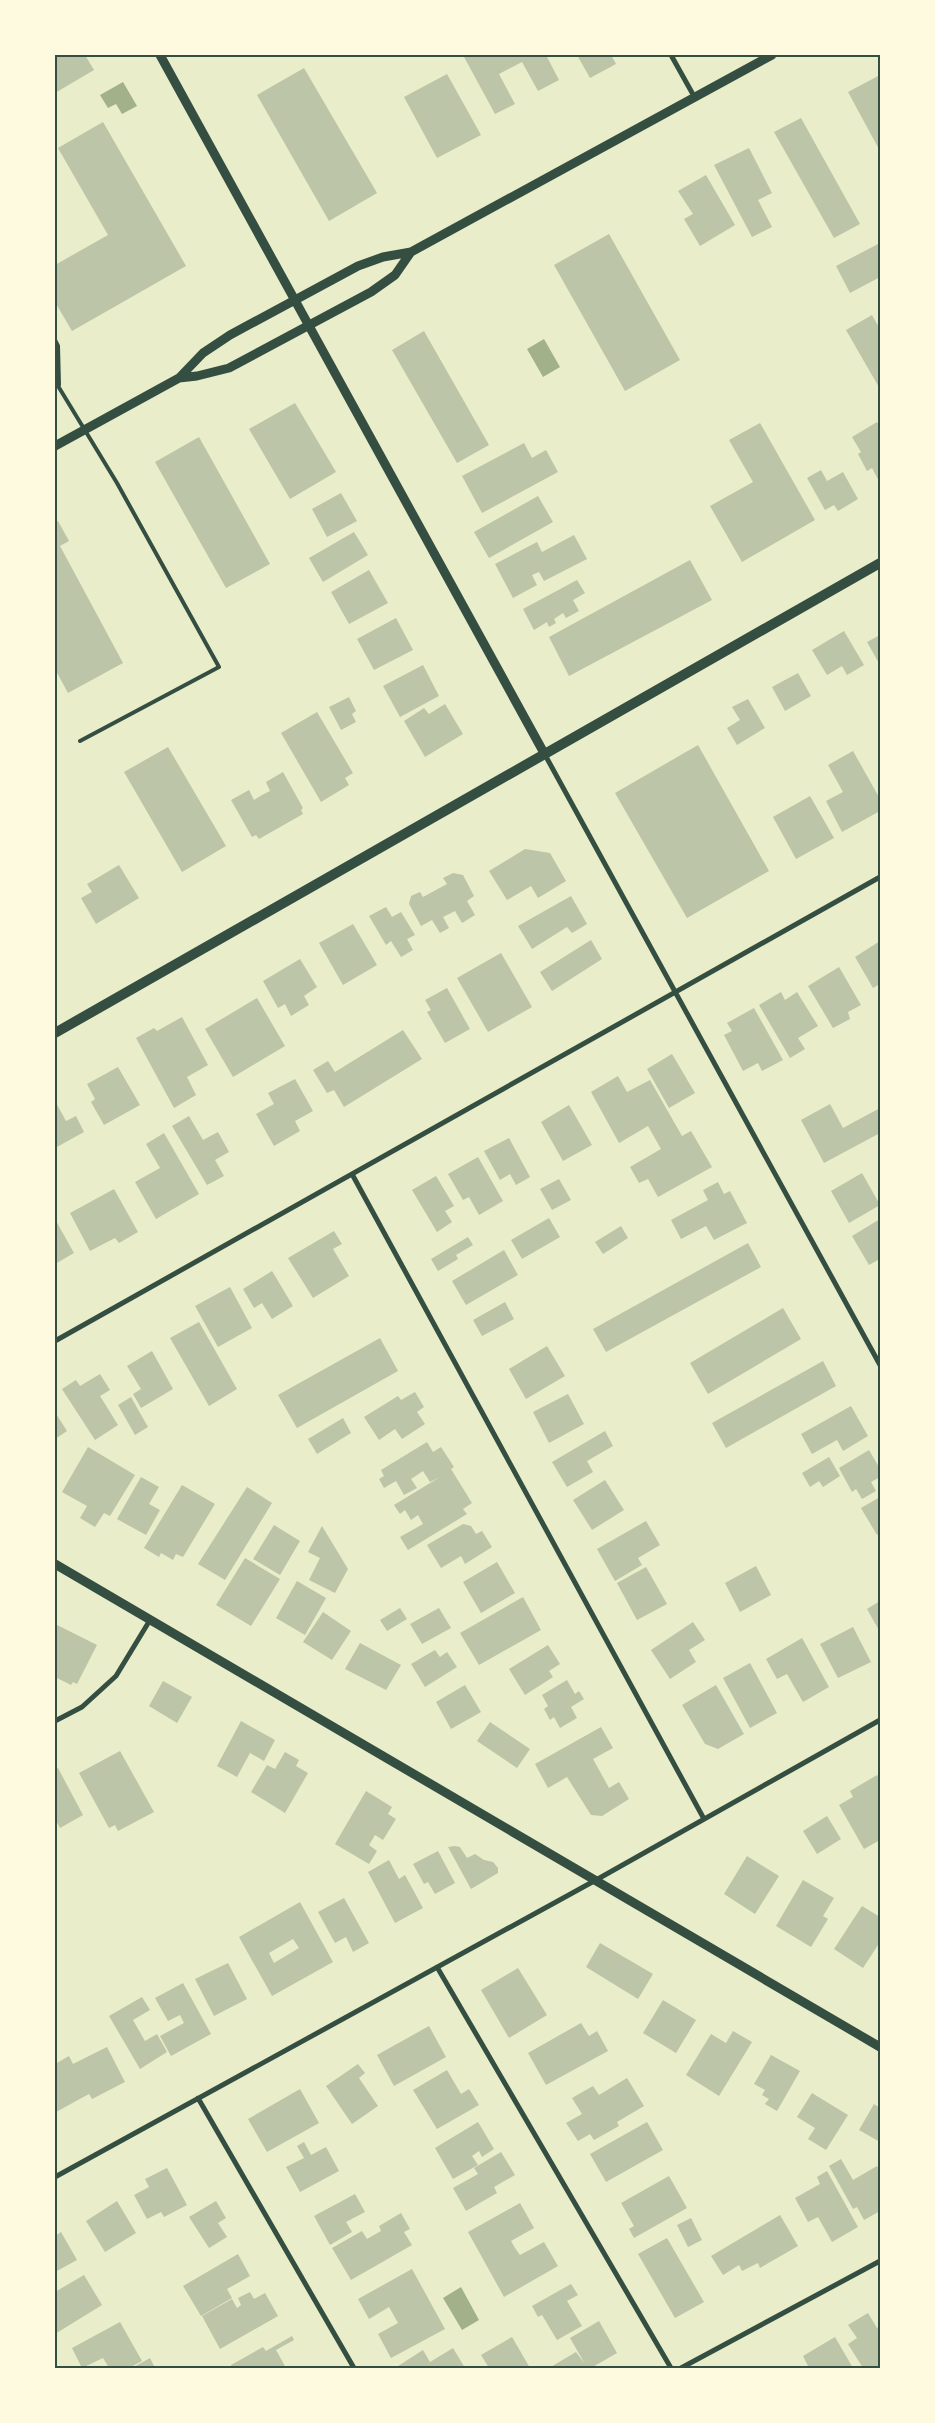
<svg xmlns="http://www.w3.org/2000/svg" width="935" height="2423" viewBox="0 0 935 2423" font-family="'PT Sans',sans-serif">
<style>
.water{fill:#a3b18a}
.building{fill:#bcc5a7;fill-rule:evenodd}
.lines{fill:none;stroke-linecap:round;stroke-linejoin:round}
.service{stroke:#344e41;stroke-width:4}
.minor{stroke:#344e41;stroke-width:5}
.tertiary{stroke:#344e41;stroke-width:9}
.secondary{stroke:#344e41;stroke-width:10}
.neatline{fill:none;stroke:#344e41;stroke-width:2}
</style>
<rect width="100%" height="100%" fill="#e9edc9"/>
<path class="water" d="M123,82L137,106L122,114L116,104L108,108L100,95Z
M544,339L560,367L543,377L527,349Z
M461,2287L479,2320L462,2330L443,2298Z"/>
<path class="building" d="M55,55H85L94,70L55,93Z
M463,55H546L559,80L538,91L522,62L499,74L515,104L495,114Z
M577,55H611L616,64L590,78Z
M304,68L377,193L329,221L257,95Z
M447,74L481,135L437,158L404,97Z
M880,75V151L848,92Z
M801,118L860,224L834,238L774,132Z
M103,122L186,266L72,331L55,302V265L108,235L58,148Z
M749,148L772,193L758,200L772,227L752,237L714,165Z
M706,175L735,225L700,246L684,219L693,214L678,191Z
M609,234L680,360L625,391L554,265Z
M880,243V277L850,293L836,266Z
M872,315L880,329V389L846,330Z
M424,331L489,445L457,463L392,350Z
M295,403L336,472L290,499L249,429Z
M877,422L880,427V483L872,468L867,471L858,454L861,452L852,437Z
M760,423L815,520L742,562L710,506L753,482L729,440Z
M199,437L270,564L226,588L155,462Z
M524,443L532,458L546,450L558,472L482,513L462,476Z
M821,470L827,481L843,472L858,499L838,511L834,505L825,510L807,478Z
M341,493L357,521L327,537L312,509Z
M538,496L553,522L489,558L474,532Z
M58,521L69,541L60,546L123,663L68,693L55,669V523Z
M354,532L368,555L323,582L309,558Z
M574,535L587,559L544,581L539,572L532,575L537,585L513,598L495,564L537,542L542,552Z
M690,560L712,600L569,676L549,637Z
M369,570L388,603L349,624L331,592Z
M577,580L585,593L573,600L579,611L566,618L563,613L554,619L556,623L549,627L547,622L534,630L523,609Z
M396,618L413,650L374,670L357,639Z
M844,631L864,665L847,675L842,666L827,675L812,650Z
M880,635V665L867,642Z
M423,665L439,696L400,717L383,686Z
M798,673L811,696L785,711L772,687Z
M349,697L356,711L352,714L356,722L341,730L329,707Z
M748,699L765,728L737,745L727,728L740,720L732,707Z
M445,704L463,734L425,757L404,721L424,708L429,714Z
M317,712L353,773L345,778L349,785L321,802L281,733Z
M698,745L769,871L687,918L615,793Z
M168,747L226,846L182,872L124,772Z
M853,751L880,799V811L842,832L826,801L843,792L828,765Z
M283,772L303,808L301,810L303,814L259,839L256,835L252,837L231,800L249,790L254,800L262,795L270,791L266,782Z
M810,796L834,838L796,859L773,817Z
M525,849L550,853L566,881L538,898L531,886L507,900L489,871Z
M119,865L139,898L96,924L81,898L92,892L87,884Z
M453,873L463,875L474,896L467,901L475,915L462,923L455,911L443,917L449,928L440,933L432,920L421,926L409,904L411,896L420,892L423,897L447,884L443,878Z
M571,896L587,924L572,933L567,927L532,949L518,926Z
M386,907L392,917L401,912L415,935L407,939L413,950L401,957L391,941L386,945L369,916Z
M353,924L377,965L343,985L319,943Z
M591,940L602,959L552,991L540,972Z
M880,941V984L873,988L855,957Z
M501,953L532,1007L488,1032L457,978Z
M300,959L317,987L304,996L309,1005L291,1016L285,1004L278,1008L263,981Z
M839,967L861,1005L848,1012L850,1019L833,1028L808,986Z
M447,988L470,1029L445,1043L427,1012L431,1010L425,1000Z
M781,992L785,1000L797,992L818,1026L798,1038L805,1049L790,1058L759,1005Z
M257,998L285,1046L233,1077L205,1029Z
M754,1008L783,1060L762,1071L758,1063L743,1071L724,1035L732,1031L727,1023Z
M182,1017L208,1065L187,1077L196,1095L174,1108L136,1038L154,1028L157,1031Z
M403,1030L422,1059L344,1107L334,1090L327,1093L313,1070L328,1061L335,1072Z
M672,1054L695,1093L669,1108L647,1069Z
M118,1067L140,1105L104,1125L91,1102L95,1099L87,1084Z
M618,1076L627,1092L650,1080L682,1136L691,1131L712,1167L658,1197L648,1179L639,1183L630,1167L661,1149L648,1126L619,1143L591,1092Z
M295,1079L313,1111L295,1121L300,1131L274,1146L256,1114L274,1104L268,1093Z
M55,1101L66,1121L76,1116L84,1132L55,1148Z
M830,1104L843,1128L880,1108V1133L824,1163L801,1120Z
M569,1105L592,1145L563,1161L541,1122Z
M189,1116L203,1140L218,1132L229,1152L215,1160L224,1176L207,1185L172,1126Z
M164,1133L199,1194L156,1219L135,1182L160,1168L146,1144Z
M509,1138L530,1177L516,1185L510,1174L500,1180L484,1151Z
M478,1157L503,1201L479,1215L469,1197L463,1200L448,1174Z
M862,1173L880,1205L849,1223L831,1191Z
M436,1176L454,1206L445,1211L452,1222L437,1232L412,1190Z
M559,1179L571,1200L552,1210L540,1189Z
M718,1182L724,1194L730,1191L747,1223L714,1240L706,1226L681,1239L671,1220L708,1200L703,1190Z
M114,1189L138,1232L119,1243L115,1238L90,1251L70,1213Z
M549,1218L560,1237L522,1259L511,1240Z
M55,1219L74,1253L55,1264Z
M880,1219V1259L869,1265L852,1236Z
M621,1226L628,1238L603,1254L595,1242Z
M334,1231L342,1244L333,1249L349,1276L313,1298L288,1258Z
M468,1237L473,1245L456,1255L458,1259L438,1271L431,1259Z
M748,1243L761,1267L606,1352L593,1329Z
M504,1250L518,1275L466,1305L452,1281Z
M272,1271L293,1306L272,1319L262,1303L254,1308L243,1289Z
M230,1287L252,1328L218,1347L195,1306Z
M505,1302L514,1319L482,1336L473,1320Z
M783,1308L801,1339L708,1394L690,1363Z
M199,1322L237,1389L209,1406L170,1338Z
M380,1338L398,1371L297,1428L278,1395Z
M547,1346L565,1376L526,1399L509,1369Z
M152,1351L173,1389L141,1408L133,1394L141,1389L127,1366Z
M823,1361L836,1386L726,1448L712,1423Z
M100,1374L110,1390L100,1396L118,1425L95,1440L62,1389L76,1380L80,1386Z
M415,1392L424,1407L417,1412L425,1424L402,1439L395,1429L379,1440L364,1417L398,1396L401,1400Z
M568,1394L584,1424L549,1443L533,1412Z
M131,1397L148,1427L135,1435L118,1405Z
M851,1406L868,1436L843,1451L837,1440L812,1454L801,1434Z
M55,1412L67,1431L55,1439Z
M343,1418L351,1433L317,1454L308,1439Z
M605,1431L613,1446L587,1461L593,1472L567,1487L552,1462Z
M427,1442L433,1452L441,1447L454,1467L451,1469L472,1503L463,1509L467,1514L408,1550L400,1537L423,1524L418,1515L411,1520L405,1510L400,1514L394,1505L440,1477L430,1482L423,1471L411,1479L417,1488L404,1495L396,1481L384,1488L379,1479L384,1476L381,1470Z
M88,1447L135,1475L110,1516L104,1513L95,1527L80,1518L87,1506L62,1492Z
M869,1450L880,1469V1477L871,1482L876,1491L862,1499L856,1489L852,1492L839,1468Z
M829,1457L840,1476L823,1487L819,1481L810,1487L802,1473Z
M141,1477L159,1487L149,1504L160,1510L146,1535L117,1519Z
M605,1480L624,1510L592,1530L573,1500Z
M182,1485L215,1504L183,1557L176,1554L173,1560L161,1553L159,1557L144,1548Z
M247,1487L272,1503L225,1580L198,1564Z
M880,1497V1533L877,1535L861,1508Z
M646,1521L660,1545L638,1558L642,1565L615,1581L597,1549Z
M463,1524L471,1526L476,1534L482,1531L492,1547L465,1564L461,1556L441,1568L427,1545Z
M274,1525L300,1541L280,1575L253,1559Z
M322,1526L348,1569L335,1593L309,1580L320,1558L308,1552Z
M245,1558L280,1579L251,1626L216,1605Z
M497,1562L515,1593L481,1613L463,1582Z
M756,1566L771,1595L740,1612L725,1583Z
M646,1567L667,1604L637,1620L617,1583Z
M297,1581L326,1598L305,1635L276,1618Z
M523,1597L541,1630L479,1665L460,1633Z
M880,1601V1632L867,1609Z
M400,1608L407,1619L387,1631L380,1620Z
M439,1608L451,1628L422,1644L410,1624Z
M323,1612L351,1631L332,1660L303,1642Z
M693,1622L705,1640L689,1650L696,1662L670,1679L651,1650Z
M55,1624L97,1645L77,1684L73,1682L71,1685L55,1677Z
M853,1627L871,1662L838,1678L820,1644Z
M802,1638L829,1687L803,1702L787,1674L777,1679L766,1659Z
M360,1643L401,1665L386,1690L345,1669Z
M548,1645L560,1664L549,1671L553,1677L525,1695L509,1669Z
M435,1650L440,1657L447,1652L457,1667L425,1687L411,1664Z
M750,1663L777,1713L750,1728L723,1678Z
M567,1680L575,1694L579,1691L584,1699L571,1707L577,1718L560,1728L554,1717L550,1720L544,1709L548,1706L542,1695Z
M163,1681L192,1697L177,1723L149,1706Z
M465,1685L481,1712L451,1729L436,1702Z
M716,1685L744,1734L718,1749L705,1744L682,1705Z
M241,1721L275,1740L264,1761L250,1753L237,1777L217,1766Z
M490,1722L530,1749L517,1768L477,1741Z
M601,1727L613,1748L593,1759L609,1788L619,1782L629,1799L602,1816L591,1815L567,1777L548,1788L535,1764Z
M120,1751L154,1812L118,1831L115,1825L109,1828L79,1773Z
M285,1752L299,1760L296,1766L308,1773L285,1813L251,1792L267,1765L275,1769Z
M58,1768L83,1815L60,1828L55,1819V1770Z
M877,1775L880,1780V1840L864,1849L839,1805L853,1797L850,1791Z
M366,1791L392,1807L388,1814L396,1819L383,1840L375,1835L369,1845L377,1851L369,1864L335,1844Z
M827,1816L841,1839L817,1854L803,1831Z
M455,1846L460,1847L467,1858L475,1854L484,1860L493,1862L498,1868V1873L471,1889L448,1847Z
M438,1851L455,1883L435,1894L428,1882L424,1884L413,1864Z
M747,1856L779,1876L755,1914L724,1894Z
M389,1860L399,1879L405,1875L423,1908L395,1923L368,1872Z
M803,1880L834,1898L823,1916L828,1919L811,1947L776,1926Z
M344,1898L369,1943L353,1952L346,1937L335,1943L318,1912Z
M300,1902L333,1962L272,1996L239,1937ZM293,1939L299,1948L274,1963L269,1953Z
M862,1906L880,1917V1942L863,1968L834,1949Z
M600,1943L653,1974L638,1999L586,1967Z
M228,1963L247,1999L214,2016L195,1979Z
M518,1968L547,2015L509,2038L481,1990Z
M183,1983L211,2034L171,2056L160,2036L184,2023L180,2015L168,2021L155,1998Z
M142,1997L150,2010L133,2020L145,2041L157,2034L167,2052L140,2069L109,2016Z
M663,2000L696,2020L676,2053L643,2033Z
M581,2023L589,2036L597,2031L608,2051L546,2085L528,2053Z
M429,2026L446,2057L394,2086L377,2055Z
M733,2031L752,2042L719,2096L686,2075L711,2034L726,2043Z
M107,2047L125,2082L92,2099L89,2094L56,2112L55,2064L69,2056L73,2064Z
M771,2055L800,2071L777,2111L765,2104L769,2099L762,2095L765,2090L754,2084Z
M358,2064L365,2073L359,2078L378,2106L352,2124L326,2086Z
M447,2070L461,2094L469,2089L479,2105L437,2129L413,2090Z
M627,2078L644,2106L617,2122L619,2126L594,2140L590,2134L578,2141L566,2123L582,2114L572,2098L593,2086L599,2095Z
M300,2089L319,2123L267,2152L248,2119Z
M812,2093L848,2115L826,2150L808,2139L815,2128L797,2117Z
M874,2104L880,2108V2142L859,2130Z
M478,2122L494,2149L482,2157L479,2151L472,2156L478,2165L453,2179L435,2148Z
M647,2122L663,2150L606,2182L590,2154Z
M304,2142L311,2155L326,2147L339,2171L300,2192L286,2167L304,2158L297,2146Z
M501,2152L515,2175L494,2187L497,2193L466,2211L453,2188L478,2174L474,2168Z
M841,2159L853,2180L877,2166L880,2171V2211L864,2220L857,2207L853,2209L829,2166Z
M167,2168L187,2205L164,2217L161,2212L147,2219L134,2195L149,2187L145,2179Z
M827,2171L858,2227L832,2242L818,2217L808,2222L795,2198L820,2184L817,2177Z
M669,2176L687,2208L634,2238L629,2229L634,2226L621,2203Z
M355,2194L365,2212L346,2222L352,2232L330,2245L314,2216Z
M117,2201L136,2233L105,2252L86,2221Z
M216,2201L226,2218L218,2223L227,2237L209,2248L189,2217Z
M520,2203L534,2228L511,2241L515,2248L520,2255L544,2242L558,2266L504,2297L468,2232Z
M401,2213L410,2229L404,2232L412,2245L351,2280L332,2248L362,2231L367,2239L381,2231L379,2226Z
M780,2215L798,2246L760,2268L758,2263L742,2271L739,2265L723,2275L711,2256Z
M691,2218L702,2240L688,2247L677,2225Z
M61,2232L77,2260L55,2272V2236Z
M667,2238L704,2302L675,2318L638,2254Z
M238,2254L250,2276L227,2289L232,2298L201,2316L183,2286Z
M412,2269L445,2329L391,2358L378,2334L398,2323L389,2307L369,2319L358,2299Z
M84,2275L102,2305L55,2334V2292Z
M571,2284L578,2295L567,2301L582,2326L557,2340L542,2315L538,2317L532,2306Z
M250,2292L254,2299L265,2293L278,2316L220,2349L202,2316L232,2299L237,2308L241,2305L238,2298Z
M868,2313L877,2328L880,2326V2368H863L848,2344L857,2338L848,2325Z
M599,2321L617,2353L591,2368H549L576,2352L585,2364L570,2338Z
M120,2322L142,2361L129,2368H109L103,2358L82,2368L72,2348Z
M292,2336L294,2340L276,2350L286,2368H232L231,2365L263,2347L266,2351Z
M512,2337L530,2368H489L481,2355Z
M835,2337L853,2368H809L803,2356Z
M453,2348L465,2368H395L423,2350L430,2362Z
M150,2358L155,2368H132Z"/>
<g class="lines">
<path class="service" d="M55,340L58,346L59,385
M55,381L117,483L219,667L80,741"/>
<path class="minor" d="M671,55L695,98
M544,753L880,1365
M352,1174L704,1819
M55,1341L880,877
M55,1721L82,1707L116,1676L150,1620
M437,1967L671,2368
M198,2098L354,2368
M55,2177L596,1880L880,1720
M681,2368L880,2261"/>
<path class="tertiary" d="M160,55L544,753
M179,378L197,376L229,368L371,292L395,275L411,252
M55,446L179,378L203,353L230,335L358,266L383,257L411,252L772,55
M55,1564L880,2047"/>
<path class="secondary" d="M55,1033L880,563"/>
</g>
<rect width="935" height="2423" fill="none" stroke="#fefae0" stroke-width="112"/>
<rect x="56" y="56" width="823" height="2311" class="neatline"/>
</svg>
